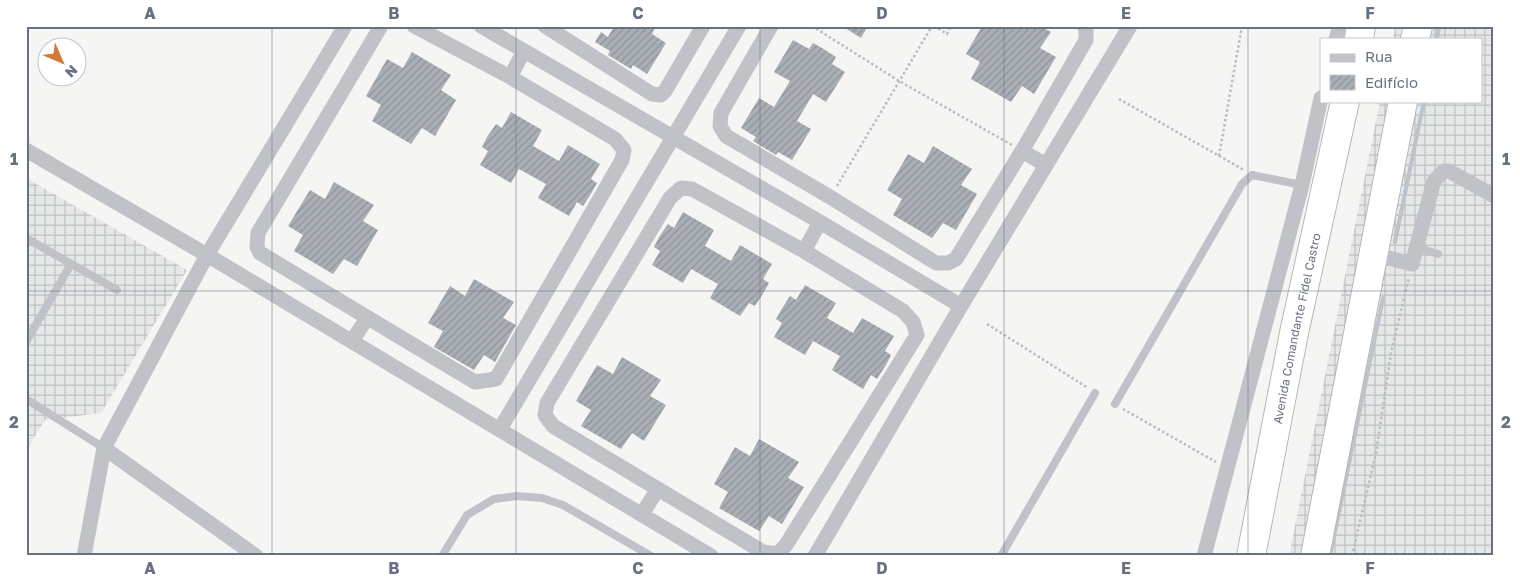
<svg xmlns="http://www.w3.org/2000/svg" width="1520" height="582" viewBox="0 0 1520 582" font-family="'Golos Text',sans-serif">
<style>
.industrial{fill:url(#industrial-grid)}
.lines{fill:none;stroke-linecap:round;stroke-linejoin:round}
.stream{stroke:#bcc3c9;stroke-width:4}
.building{fill:url(#building-hatch)}
.highway-casing{stroke:#b5b7bb;stroke-width:30}
.path{stroke:#babcbe;stroke-width:2.5;stroke-dasharray:2.5 2.5;stroke-linecap:butt}
.lane{stroke:#c0c2c7;stroke-width:8}
.street{stroke:#c0c2c7;stroke-width:15}
.highway{stroke:#fff;stroke-width:28}
.grid{fill:none;stroke:#687181;stroke-width:1;stroke-opacity:0.55}
.labels{text-anchor:middle;dominant-baseline:central;stroke-width:5;stroke-linejoin:round;paint-order:stroke}
.street-label{font-size:12px;fill:#687181;stroke:#fff}
.neatline{fill:none;stroke:#687181;stroke-width:2}
.grid-label{font-size:16px;text-anchor:middle;font-weight:bold;fill:#687181}
</style>
<defs>
<pattern id="industrial-grid" width="8" height="8" patternUnits="userSpaceOnUse" patternTransform="scale(1.25)"><rect width="8" height="8" fill="#e6e7e7"/><path d="M0 4h8M4 0v8" fill="none" stroke="#bec0c1"/></pattern>
<pattern id="building-hatch" width="6" height="6" patternUnits="userSpaceOnUse" patternTransform="scale(1.25)"><rect width="6" height="6" fill="#aaaeb5"/><path d="M-1 1l2-2M0 6l6-6M5 7l2-2" fill="none" stroke="#8e9299"/></pattern>
</defs>
<rect width="100%" height="100%" fill="#f5f6f3"/>
<path class="industrial" d="M1395,26H1494V556H1289L1380,101H1481V39H1393Z
M26,178L187,270L101,413L45,420L26,451Z"/>
<g class="lines">
<path class="stream" d="M1437,39L1439,26
M1395,242L1424,101
M1330,556L1383,298"/>
</g>
<path class="building" d="M614,26H656L652,34L666,43L647,74L633,65L631,69L608,55L610,51L595,42L601,32L608,37Z
M842,26H868L861,38Z
M982,26H1040L1051,32L1040,48L1056,57L1034,94L1022,86L1011,102L971,79L980,62L966,54Z
M793,40L809,49L813,43L822,48L836,57L832,64L845,72L826,102L813,94L797,121L811,129L792,160L778,152L776,155L753,141L756,137L741,128L759,98L774,107L790,81L774,72Z
M412,52L451,75L441,90L456,100L435,136L422,128L411,144L372,121L381,105L366,96L387,59L403,68Z
M511,112L542,130L533,146L559,161L568,145L600,164L591,179L597,183L592,192L583,206L577,202L569,216L538,198L546,184L519,169L511,183L480,165L488,151L482,147L487,137L496,124L502,128Z
M933,146L972,169L961,185L977,194L956,230L943,223L932,238L893,215L902,199L887,190L908,154L924,163Z
M334,182L374,205L363,221L378,230L357,266L344,259L333,274L294,251L303,235L288,226L310,190L325,199Z
M683,212L714,230L705,246L731,261L740,245L772,264L763,279L769,283L764,292L755,306L749,303L740,316L710,298L718,284L691,269L683,283L652,265L660,251L654,247L659,237L668,224L674,228Z
M474,279L514,302L503,318L516,325L495,362L484,355L474,370L434,347L443,331L428,323L450,286L465,296Z
M805,285L836,303L827,318L853,333L862,318L894,336L885,351L891,355L886,365L877,379L871,375L863,389L832,370L840,356L813,341L805,355L774,337L782,323L776,319L781,310L790,296L796,300Z
M622,357L661,380L650,396L666,405L644,441L632,433L621,449L581,426L591,410L576,401L597,365L613,374Z
M759,439L799,462L788,478L804,487L782,524L769,516L759,531L719,508L728,492L714,484L735,447L750,456Z"/>
<g class="lines">
<defs>
<g id="highway">
<path d="M1359,39L1361,26"/>
<path d="M1415,39L1418,26"/>
<path id="s1" d="M1251,556L1294,333L1345,101"/>
<path d="M1315,556L1403,101"/>
</g>
</defs>
<use href="#highway" class="highway-casing"/>
<path class="path" d="M812,26L899,81L1012,145
M934,26L947,34L951,26
M1119,99L1244,170
M1219,156L1242,26
M837,186L932,26
M987,324L1088,388
M1123,409L1216,462
M1352,556L1376,453L1391,353L1409,277"/>
<path class="lane" d="M26,238L117,290
M1416,247L1438,254
M26,342L71,264
M26,399L104,448
M1115,404L1242,184L1252,175L1302,185
M442,556L467,515L494,499L517,496L542,498L563,505L651,556
M1001,556L1095,393"/>
<path class="street" d="M381,26L258,233L257,247L260,253L475,382L496,379L622,160L624,150L615,139L510,77L414,26
M481,26L820,222L961,306
M545,26L652,94L661,95L665,91L703,26
M771,26L721,113L720,126L726,136L830,197L936,263H948L956,259L1022,151L1086,40V30L1084,26
M1336,39L1340,26
M510,77L524,51
M26,150L207,255L711,556
M1022,151L1046,165
M681,188L692,189L804,251L903,311L913,322L917,335L786,545L777,554L763,552L553,426L545,415L547,403L670,198Z
M804,251L820,222
M1373,254L1412,264L1434,181L1444,171H1449L1494,196
M352,341L367,318
M500,429L739,26
M104,448L256,556
M642,514L658,489
M84,556L104,448L207,255L345,26
M815,556L961,306L1130,26
M1204,556L1302,185L1321,98"/>
<use href="#highway" class="highway"/>
</g>
<path class="grid" d="M272,26V556M516,26V556M760,26V556M1004,26V556M1248,26V556M26,291H1494"/>
<g class="labels">
<g class="street-label">
<text stroke="none"><textPath href="#s1" startOffset="232">Avenida Comandante Fidel Castro</textPath></text>
</g>
</g>
<rect width="1520" height="582" fill="none" stroke="#ffffff" stroke-width="55"/>
<rect x="1320" y="38" width="162" height="65" fill="#ffffff" stroke="#c3c6cd"/>
<rect x="1330" y="54" width="25" height="8" fill="#c0c2c7" stroke="#c3c6cd"/>
<text x="1365" y="62" font-size="15" fill="#687181">Rua</text>
<rect x="1330" y="75" width="25" height="15" fill="url(#building-hatch)" stroke="#c3c6cd"/>
<text x="1365" y="88" font-size="15" fill="#687181">Edifício</text>
<g transform="translate(62 62) rotate(135)"><circle r="24" fill="#ffffff" stroke="#c3c6cd"/>
<path d="M0-4L9 19L0 12L-9 19Z" fill="#d07939"/>
<text y="-8" font-size="14" font-weight="bold" text-anchor="middle" fill="#687181">N</text>
</g>
<rect x="28" y="28" width="1464" height="526" class="neatline"/>
<g class="grid-label">
<text x="150" y="19">A</text>
<text x="394" y="19">B</text>
<text x="638" y="19">C</text>
<text x="882" y="19">D</text>
<text x="1126" y="19">E</text>
<text x="1370" y="19">F</text>
<text x="14" y="165">1</text>
<text x="1506" y="165">1</text>
<text x="14" y="428">2</text>
<text x="1506" y="428">2</text>
<text x="150" y="574">A</text>
<text x="394" y="574">B</text>
<text x="638" y="574">C</text>
<text x="882" y="574">D</text>
<text x="1126" y="574">E</text>
<text x="1370" y="574">F</text>
</g>
</svg>
